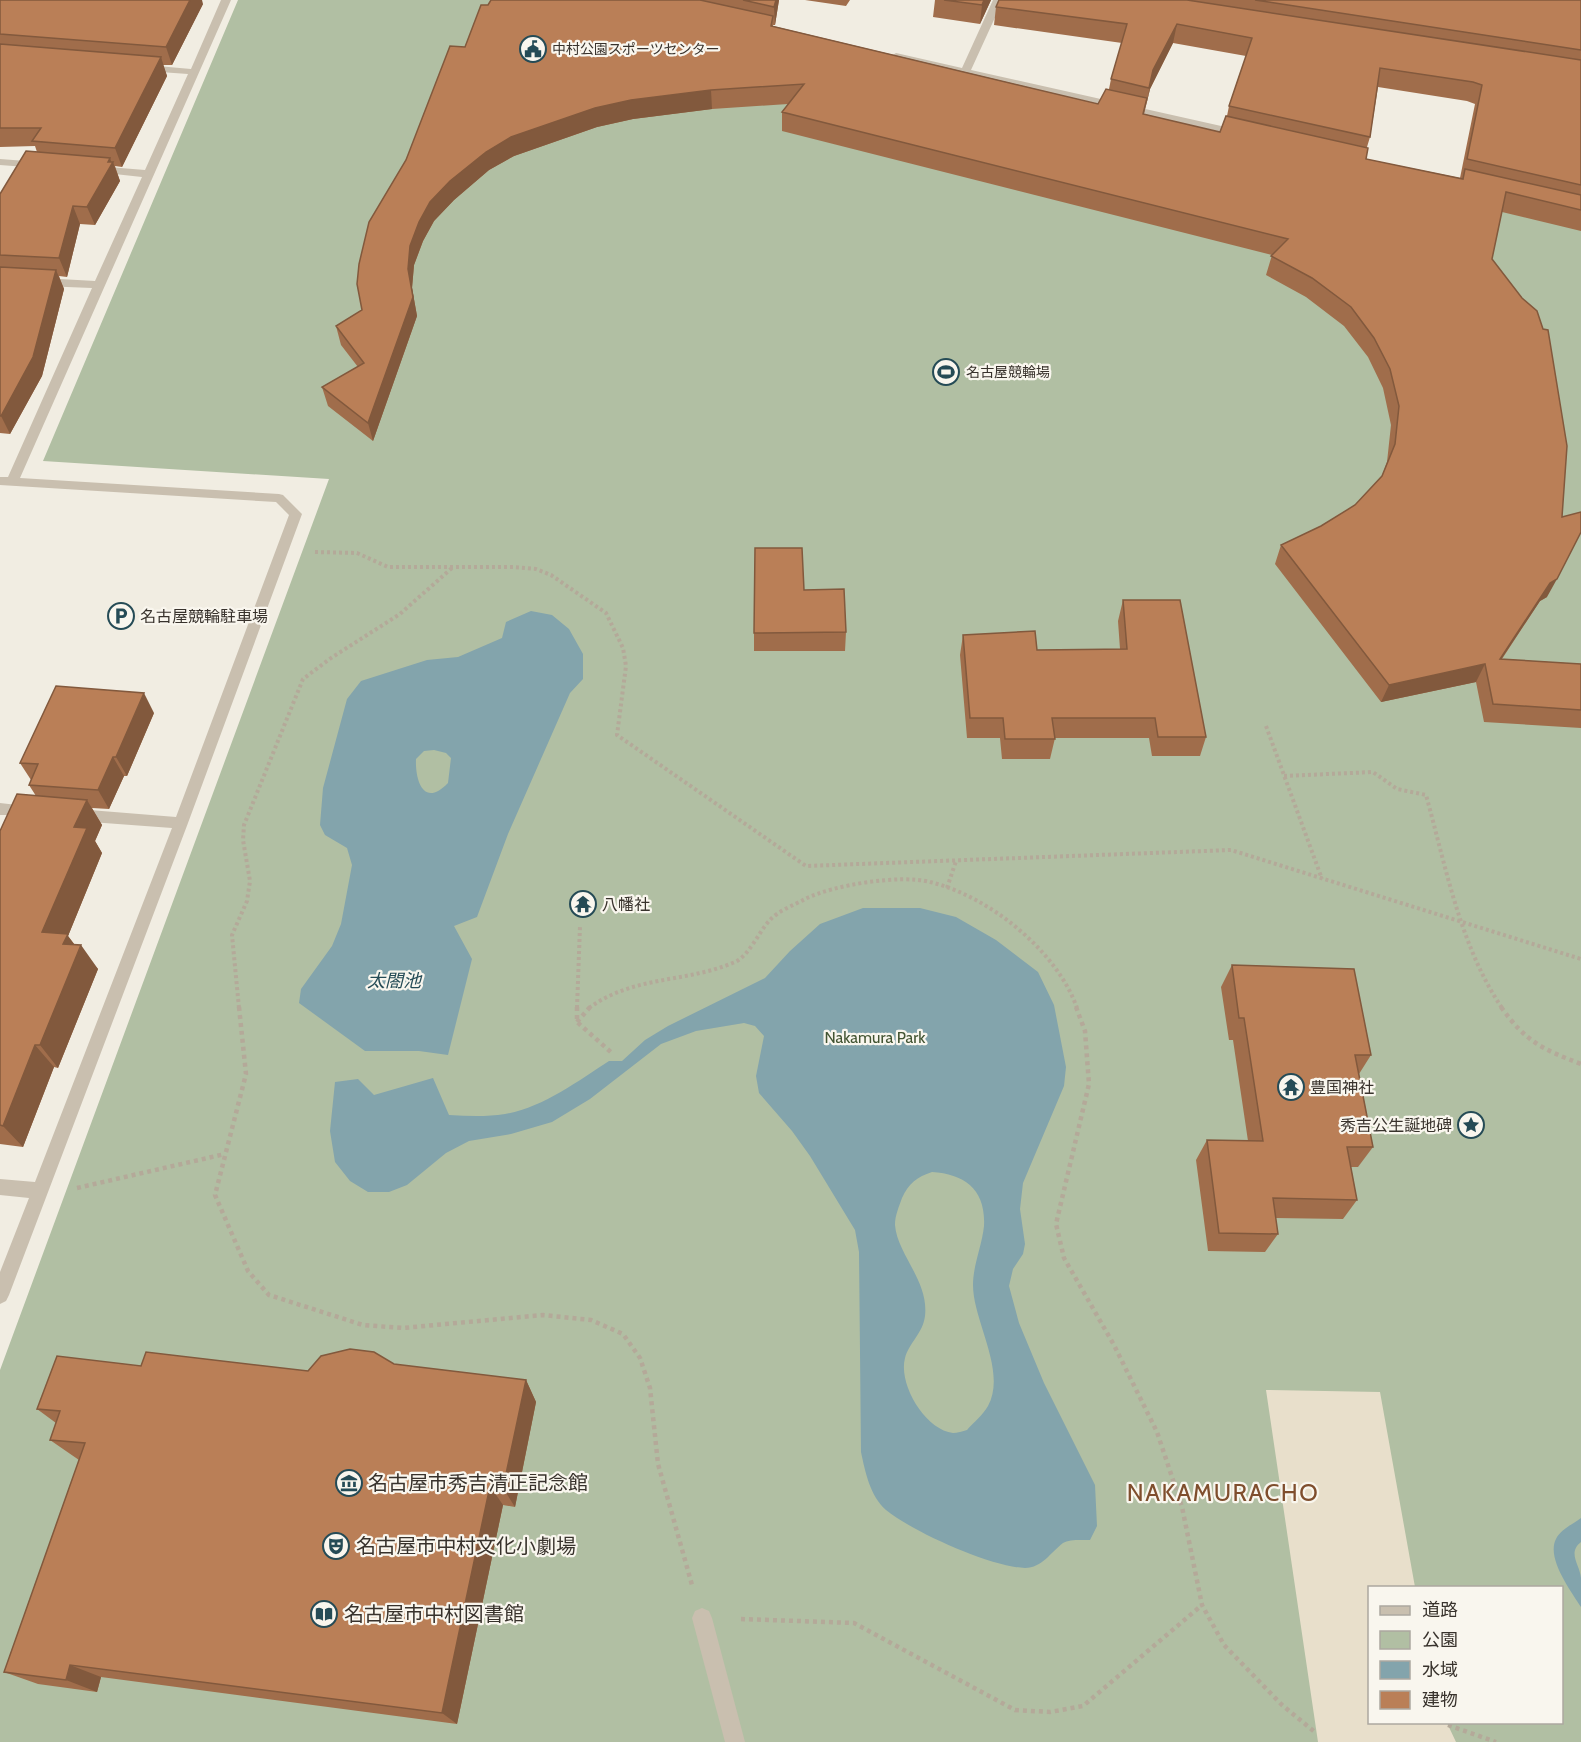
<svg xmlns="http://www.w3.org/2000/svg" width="1581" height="1742" viewBox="0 0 1581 1742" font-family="Cabin,'Noto Sans JP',sans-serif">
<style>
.green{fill:#b1bfa3;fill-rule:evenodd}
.plaza{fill:#e8dfcb}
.water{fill:#83a4ac;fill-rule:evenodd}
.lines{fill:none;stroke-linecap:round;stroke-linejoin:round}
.path-far1{stroke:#b4a999;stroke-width:4;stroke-dasharray:3 3;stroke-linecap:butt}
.path{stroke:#b4a999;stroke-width:4.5;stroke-dasharray:4 4;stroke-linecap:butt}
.service{fill:#c9bfaf;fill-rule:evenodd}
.minor{fill:#c9bfaf;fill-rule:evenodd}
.wall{fill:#a06d4b;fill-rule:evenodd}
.shaded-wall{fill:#82593d}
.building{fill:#ba7f57;stroke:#82593d;stroke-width:1.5}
.labels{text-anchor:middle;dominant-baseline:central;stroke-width:4.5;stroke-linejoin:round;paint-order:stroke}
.far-poi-label{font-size:14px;fill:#38322c;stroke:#f9f6ee;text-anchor:start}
.poi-label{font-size:16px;fill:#38322c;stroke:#f9f6ee;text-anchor:start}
.park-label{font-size:16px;fill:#425432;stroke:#f9f6ee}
.water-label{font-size:18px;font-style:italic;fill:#254b56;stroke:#f9f6ee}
.near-poi-label{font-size:20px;fill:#38322c;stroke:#f9f6ee;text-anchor:start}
.near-quarter-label{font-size:24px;letter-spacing:1.5px;fill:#7f4e2d;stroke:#f9f6ee}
</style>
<rect width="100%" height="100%" fill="#f1ede2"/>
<path class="green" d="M238,0H603L1581,220V1742H0V1370L329,479L43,461ZM1370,1588H1562V1722H1370Z"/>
<path class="plaza" d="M1266,1390L1380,1392L1415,1587L1370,1588V1722L1447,1723L1456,1742H1318Z"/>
<path class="water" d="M531,611L552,615L569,629L583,654V679L570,693L508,834L477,917L454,926L472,959L448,1055L419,1051H365L299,1003L301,989L332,946L341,924L352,865L347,848L325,835L320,825L323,788L347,699L361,681L427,660L458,657L502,638L506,622ZM434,750L446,753L451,758L448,783C424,808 415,781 416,759L424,751Z
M863,908H920L956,917L996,940L1038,972L1054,1005L1066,1067L1064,1086L1023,1183L1020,1209L1025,1244L1023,1254L1013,1269L1009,1286L1019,1323L1044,1383L1095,1485L1097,1526L1090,1540C1082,1540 1069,1539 1063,1543C1051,1552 1042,1568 1025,1568C991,1567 913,1532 886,1510C870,1496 865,1471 861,1452L859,1252L855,1230L810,1156L792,1131L759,1093L756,1076L764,1036L755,1026L744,1023L696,1031L661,1044L590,1099L552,1122L511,1134L469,1141L446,1153L407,1185L389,1192H368L350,1181L335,1162L330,1131L335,1082L358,1079L374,1095L433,1078L449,1115C468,1116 486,1117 505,1114C542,1108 578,1081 609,1061H622L645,1040L668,1026L765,978L790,951L820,924ZM932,1172C965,1174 986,1190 984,1226C982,1246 973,1265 973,1285C973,1321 1007,1371 988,1406C983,1415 973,1423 967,1430C963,1431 957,1433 953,1433C925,1430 898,1384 905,1358C909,1343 923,1333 925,1316C929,1281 897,1254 895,1225C895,1215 899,1207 902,1198C909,1183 917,1177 932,1172Z
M1581,1518V1542C1567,1553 1580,1565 1581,1578C1581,1587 1581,1598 1581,1607C1571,1591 1546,1558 1556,1539C1560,1530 1573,1524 1581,1518Z"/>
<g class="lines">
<path class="path-far1" d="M315,552L357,553L388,567H513L536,569L551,575L606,613L623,648L626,666L617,735L806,866L1231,850L1581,959
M1266,726L1322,879
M1284,776L1373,772L1397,789L1426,795C1446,867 1460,946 1502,1008
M947,888L956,861
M239,1008L232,935L247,901L250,881L243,840L244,825L303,679L331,658L400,614L453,567
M577,1008L580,926
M589,1008C634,975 687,983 735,962C750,955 759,931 770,920C778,911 794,905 805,899C833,885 900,874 930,882C989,896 1057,951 1077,1008"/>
<path class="path" d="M239,1007L246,1074L215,1195L248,1271L269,1295L363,1325L403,1328L543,1315L591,1320L623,1334L640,1358L650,1388L658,1464L692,1585
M577,1007V1022L613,1054
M1076,1007L1085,1031L1089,1084L1056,1224L1064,1258L1114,1345L1157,1432L1182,1507L1202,1605L1224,1645L1282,1705L1316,1733
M1501,1007C1526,1042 1542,1049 1581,1064
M577,1022L590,1007
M77,1188L225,1154
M741,1619L854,1623L1015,1710L1050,1712L1083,1706L1202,1605
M1448,1725L1496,1742"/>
<path class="service" d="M702,1608L709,1611L712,1618L745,1742H725L692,1618L695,1611Z"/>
<path class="minor" d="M221,0H231L20,478L279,494L283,495L302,514L188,823L9,1295L6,1301L0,1304V1272L29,1198L0,1195V1179L35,1182L172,828L77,821L72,819L70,815L72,811L77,809L176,817L289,515L276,502L0,485V477H8L92,288L42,286L36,282L42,278L95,281L142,177L96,172L91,169L96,166L145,170L188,74L146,71L141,68L146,65L191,69Z
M993,0H1003L971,70L1239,130L1244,133L1239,136L891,56L896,53L962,68Z
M0,159L39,162L44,165L39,168L0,165Z
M0,803L34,807L36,811L34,815H0Z"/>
</g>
<path class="wall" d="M0,0L203,4L172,65H163L167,76L122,167L115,166L120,181L95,225L80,224L67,277L59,276L64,289L42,376L10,434L0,433V194L37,152L35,146L0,147Z
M491,0H779L775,25H773V26L1098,104L1109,89L1111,79L1122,43L994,25L996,7L999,0H1581V231L1502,212L1492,259L1547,597L1540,601L1502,659L1581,664V728L1484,722L1476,682L1381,702L1275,564L1281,545L1321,526L1355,505L1382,476L1387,462L1391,425L1383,388L1368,357L1344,326L1306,297L1266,275L1272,255L782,131V112L788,104L712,109L633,119L597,127L514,156L489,170L454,200L434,221L423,241L414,265L412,288L417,316L373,441L328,406L322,387L358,367L341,345L336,326L362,310L406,160L465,47ZM1173,43L1246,56L1229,106L1227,116L1220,132L1144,114L1150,89ZM1378,87L1467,101L1475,104L1460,178L1366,159L1367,147L1370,137Z
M805,0H850L846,6Z
M935,0H991L980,24L933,17Z
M804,590L846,632L845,651H754V633Z
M1123,600L1206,737L1200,756H1152L1149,738H1055L1050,759H1002L1000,738H967L960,655L963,635L1037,650L1120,649L1118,621Z
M154,713L127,776H124L109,809L92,808L102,825L95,841L102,853L68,936L75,945L98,969L58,1068L54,1067L23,1147L0,1144V831L36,796L29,785L31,780L20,763Z
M1232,965L1371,1055L1359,1074L1373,1147L1358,1167H1351L1357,1200L1343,1219L1275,1218L1278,1234L1265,1252L1208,1251L1196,1160L1207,1140L1248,1141L1233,1040H1229L1221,987Z
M141,1366L526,1380L536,1402L515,1507L503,1505L457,1724L101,1677L97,1692L38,1684L4,1672L79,1460L50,1440L56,1423L37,1409Z"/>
<path class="shaded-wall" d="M190,0H202L203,4L172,65L166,47Z
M776,0H779L775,25L774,7Z
M984,0H991L980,24L982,5Z
M1177,24L1173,43L1150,89L1146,106L1153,70Z
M161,57L167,76L122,167L115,148Z
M711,90L712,109L633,119L597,127L514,156L489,170L454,200L434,221L423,241L414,265L412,288L417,316L373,441L368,423L408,269L410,246L419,222L430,202L450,181L486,152L511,137L595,108L631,100Z
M110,158L112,164L113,162L120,181L95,225L87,207Z
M73,206L80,224L67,277L59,258Z
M56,270L64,289L42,376L10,434L1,416Z
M1557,579L1547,597L1540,601L1490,676L1500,659L1550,583Z
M1485,664L1476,682L1381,702L1389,685Z
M144,693L154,713L127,776L116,757Z
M113,757L124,776L109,809L98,790Z
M87,800L102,825L95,841L102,853L68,936L79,951L81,945L98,969L58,1068L40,1045L42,932L74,827Z
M35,1045L54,1067L23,1147L3,1126Z
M526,1380L536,1402L515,1507L503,1488Z
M490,1486L503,1505L457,1724L442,1713Z
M70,1665L101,1677L97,1692L66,1680Z"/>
<path class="building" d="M0,0H190L166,47L0,34Z
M491,0H700L773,16L771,26L1098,104L1106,89L1147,98L1143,114L1220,132L1226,116L1368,148L1366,159L1463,179L1465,169L1581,195V210L1506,192L1492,259L1522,298L1537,311L1543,329L1548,330L1567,446L1562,517L1581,512V532L1557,579L1550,583L1500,659L1581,664V710L1493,704L1485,664L1389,685L1281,545L1321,526L1355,505L1382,476L1395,444L1399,406L1390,369L1374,338L1351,307L1312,278L1271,256L1288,239L782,112L804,84L711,90L631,100L595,108L511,137L486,152L450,181L430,202L419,222L410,246L408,269L413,297L368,423L322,387L364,363L336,326L362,310L357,284L359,264L369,222L406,160L450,46L465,47L481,5H488Z
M743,0H776L774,7Z
M944,0H984L982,5Z
M999,0H1187L1581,60V185L1467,159L1482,85L1473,82L1380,68L1370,137L1229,106L1252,38L1177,24L1153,70L1149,88L1111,79L1127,24L996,7Z
M1255,0H1581V50Z
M0,44L161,57L115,148L32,141L41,128H0Z
M26,151L110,158L108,162H113L87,207L73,206L59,258L0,255V194Z
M0,267L56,270L33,357L1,416H0Z
M755,548H802L804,590L844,589L846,632L754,633Z
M1123,600H1180L1206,737H1158L1155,718H1052L1055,739H1005L1003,718H970L963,635L1035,631L1037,650L1127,649Z
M56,686L144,693L116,757H113L98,790L29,785L38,764L20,763Z
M17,794L87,800L74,827L87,828L42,932L68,934L63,944L81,945L40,1045H35L3,1126L0,1125V831Z
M1232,965L1354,969L1371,1055H1355L1373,1147H1347L1357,1200L1273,1198L1278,1234L1219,1233L1207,1140L1263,1141L1244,1018H1239Z
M350,1349L374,1352L394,1364L526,1380L503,1488L490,1486L442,1713L70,1665L66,1680L4,1672L85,1443L50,1440L60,1411L37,1409L57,1356L141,1366L146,1352L308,1371L321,1356Z"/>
<defs>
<symbol id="civic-ring" viewBox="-11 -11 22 22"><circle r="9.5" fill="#f9f6ee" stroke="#254b56" stroke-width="1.5"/><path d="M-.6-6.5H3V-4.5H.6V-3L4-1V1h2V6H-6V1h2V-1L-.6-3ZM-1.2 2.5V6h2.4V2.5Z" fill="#254b56"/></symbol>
<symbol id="stadium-ring" viewBox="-11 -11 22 22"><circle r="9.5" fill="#f9f6ee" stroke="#254b56" stroke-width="1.5"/><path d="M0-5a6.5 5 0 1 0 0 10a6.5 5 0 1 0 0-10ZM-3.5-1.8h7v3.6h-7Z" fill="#254b56"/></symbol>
<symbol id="parking-ring" viewBox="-11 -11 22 22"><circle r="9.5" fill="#f9f6ee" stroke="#254b56" stroke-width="1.5"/><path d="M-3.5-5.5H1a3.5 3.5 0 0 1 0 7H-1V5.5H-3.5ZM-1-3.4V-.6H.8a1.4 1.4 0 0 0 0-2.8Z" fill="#254b56"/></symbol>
<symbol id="temple-ring" viewBox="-11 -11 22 22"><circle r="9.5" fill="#f9f6ee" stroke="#254b56" stroke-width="1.5"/><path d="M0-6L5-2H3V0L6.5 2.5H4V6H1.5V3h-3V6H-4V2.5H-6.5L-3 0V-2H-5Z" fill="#254b56"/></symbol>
<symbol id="sight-ring" viewBox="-11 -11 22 22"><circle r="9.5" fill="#f9f6ee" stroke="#254b56" stroke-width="1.5"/><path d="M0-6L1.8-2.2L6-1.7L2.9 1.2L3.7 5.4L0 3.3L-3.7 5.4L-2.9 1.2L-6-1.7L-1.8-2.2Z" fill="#254b56"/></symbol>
<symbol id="museum-ring" viewBox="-11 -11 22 22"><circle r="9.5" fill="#f9f6ee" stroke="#254b56" stroke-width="1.5"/><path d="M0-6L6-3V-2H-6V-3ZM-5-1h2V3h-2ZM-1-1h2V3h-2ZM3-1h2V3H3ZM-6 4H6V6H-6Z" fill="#254b56"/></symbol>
<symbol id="theatre-ring" viewBox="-11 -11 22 22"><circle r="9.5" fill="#f9f6ee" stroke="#254b56" stroke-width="1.5"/><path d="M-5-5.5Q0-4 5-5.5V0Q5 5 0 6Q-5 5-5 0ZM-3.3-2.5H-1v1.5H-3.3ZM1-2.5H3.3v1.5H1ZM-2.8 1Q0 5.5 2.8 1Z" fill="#254b56"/></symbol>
<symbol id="library-ring" viewBox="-11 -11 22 22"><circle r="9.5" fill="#f9f6ee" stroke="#254b56" stroke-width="1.5"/><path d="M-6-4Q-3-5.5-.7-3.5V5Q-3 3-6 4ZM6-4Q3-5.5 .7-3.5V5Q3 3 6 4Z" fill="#254b56"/></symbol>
</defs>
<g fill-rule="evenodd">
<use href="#civic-ring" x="518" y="34" width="30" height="30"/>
<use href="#stadium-ring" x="931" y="357" width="30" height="30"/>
<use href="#parking-ring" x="106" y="601" width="30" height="30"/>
<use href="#temple-ring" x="568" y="889" width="30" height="30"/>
<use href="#temple-ring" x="1276" y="1072" width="30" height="30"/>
<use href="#sight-ring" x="1456" y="1110" width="30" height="30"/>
<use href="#museum-ring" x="334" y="1468" width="30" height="30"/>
<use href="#theatre-ring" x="321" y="1531" width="30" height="30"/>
<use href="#library-ring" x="309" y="1599" width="30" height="30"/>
</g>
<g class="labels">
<g class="far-poi-label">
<text x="552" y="49">中村公園スポーツセンター</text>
<text x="966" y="372">名古屋競輪場</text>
</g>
<g class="poi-label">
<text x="140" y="616">名古屋競輪駐車場</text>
<text x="602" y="904">八幡社</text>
<text x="1310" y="1087">豊国神社</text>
<text x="1452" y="1125" text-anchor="end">秀吉公生誕地碑</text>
</g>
<g class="park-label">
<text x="875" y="1037">Nakamura Park</text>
</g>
<g class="water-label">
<text x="394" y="981">太閤池</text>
</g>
<g class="near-poi-label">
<text x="368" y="1483">名古屋市秀吉清正記念館</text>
<text x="356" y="1546">名古屋市中村文化小劇場</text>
<text x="344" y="1614">名古屋市中村図書館</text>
</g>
<g class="near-quarter-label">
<text x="1223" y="1492">NAKAMURACHO</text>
</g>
</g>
<rect x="1368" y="1586" width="195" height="138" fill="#f9f6ee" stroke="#aca8a0" stroke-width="1.5"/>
<rect x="1380" y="1606" width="30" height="9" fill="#c9bfaf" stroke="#aca8a0" stroke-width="1.5"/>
<text x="1422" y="1616" font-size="18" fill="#38322c">道路</text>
<rect x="1380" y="1631" width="30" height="18" fill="#b1bfa3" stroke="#aca8a0" stroke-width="1.5"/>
<text x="1422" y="1646" font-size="18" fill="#38322c">公園</text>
<rect x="1380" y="1661" width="30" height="18" fill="#83a4ac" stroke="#aca8a0" stroke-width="1.5"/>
<text x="1422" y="1676" font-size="18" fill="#38322c">水域</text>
<rect x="1380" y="1691" width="30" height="18" fill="#ba7f57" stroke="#aca8a0" stroke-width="1.5"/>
<text x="1422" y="1706" font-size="18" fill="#38322c">建物</text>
</svg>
